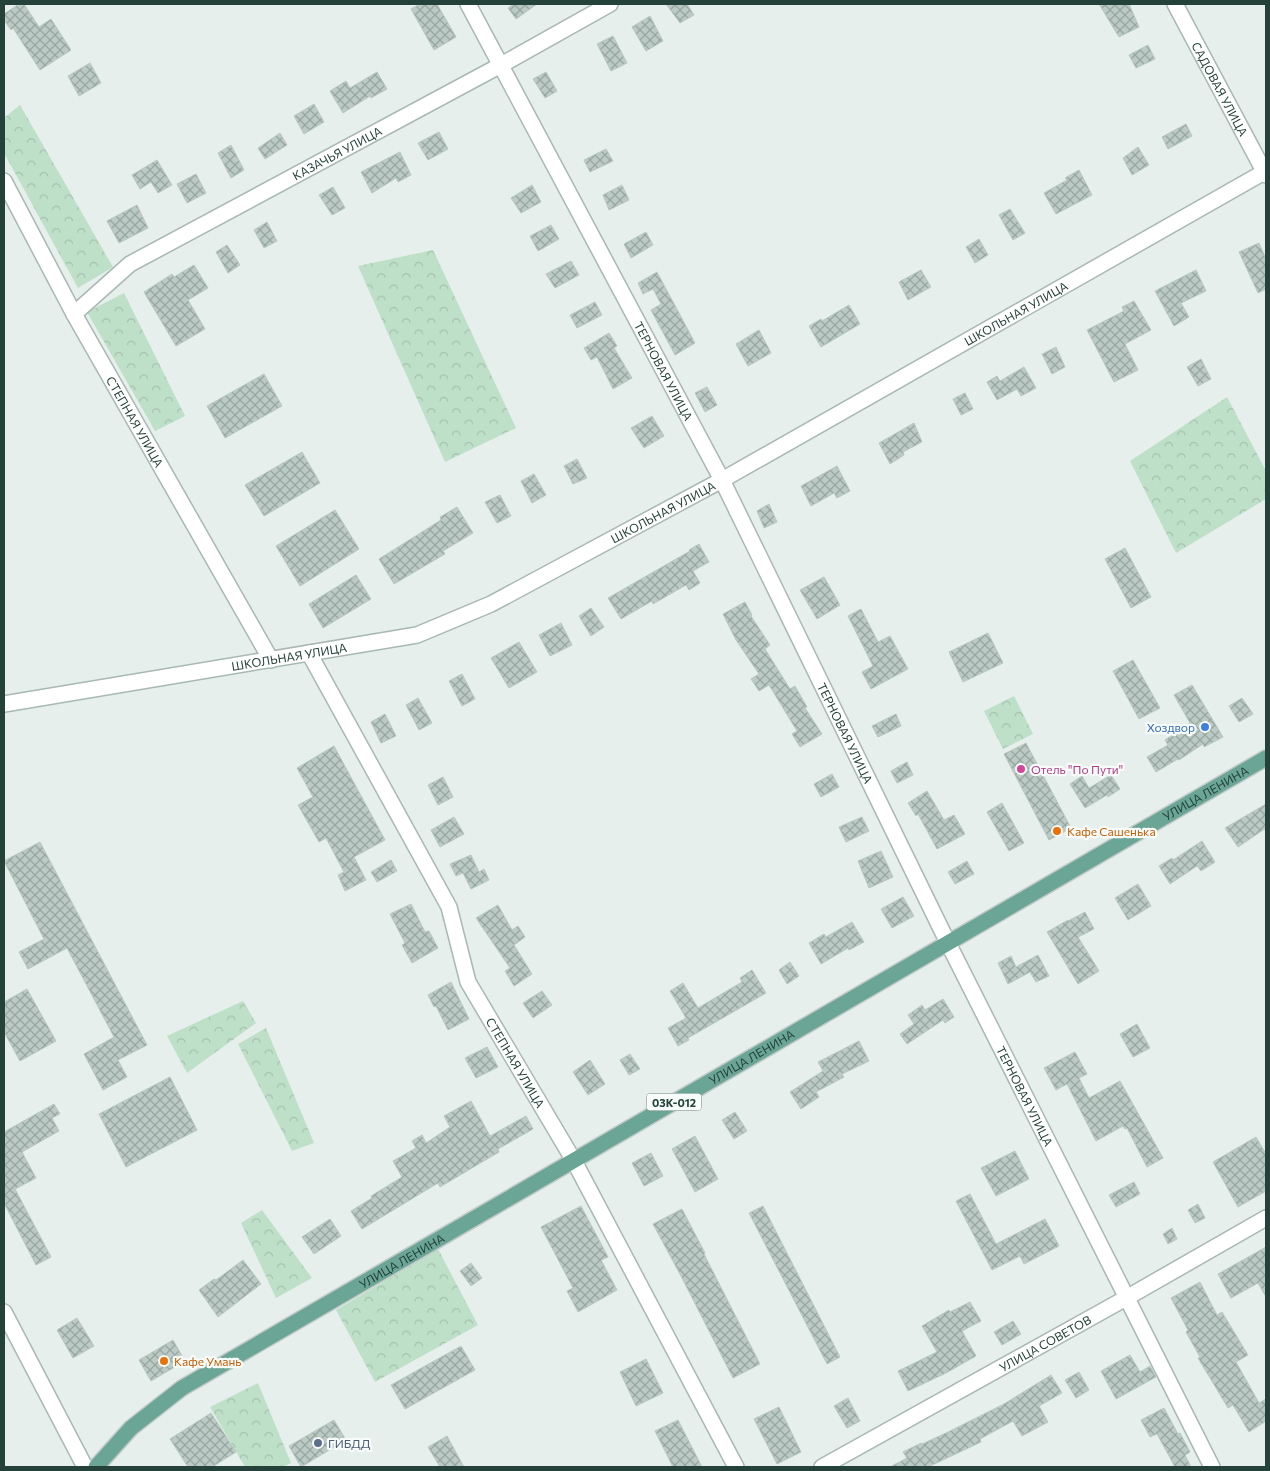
<svg xmlns="http://www.w3.org/2000/svg" width="1270" height="1471" viewBox="0 0 1270 1471" font-family="Commissioner,sans-serif">
<style>
.forest{fill:url(#forest-crowns)}
.building{fill:url(#building-cross-hatch);stroke:#b8c9c2}
.lines{fill:none;stroke-linecap:round;stroke-linejoin:round}
.minor-casing{stroke:#a8b8b2;stroke-width:18}
.major-casing{stroke:#c2cac8;stroke-width:18}
.minor{stroke:#fff;stroke-width:15}
.major{stroke:#6aa596;stroke-width:15}
.shop-dot{fill:#3f7fe0;stroke:#f7fbf9;stroke-width:2}
.hotel-dot{fill:#d1479c;stroke:#f7fbf9;stroke-width:2}
.food-dot{fill:#e8710a;stroke:#f7fbf9;stroke-width:2}
.service-dot{fill:#5c6f8a;stroke:#f7fbf9;stroke-width:2}
.labels{text-anchor:middle;dominant-baseline:central;stroke-width:4.5;stroke-linejoin:round;paint-order:stroke}
.shield{fill:#f7fbf9;stroke:#637a73;stroke-width:1}
.shield-label{font-size:11px;font-weight:bold;fill:#24423a}
.street-label{font-size:12px;fill:#24423a;stroke:#f7fbf9}
.shop-label{font-size:12px;fill:#366cbe;stroke:#f7fbf9;text-anchor:end}
.hotel-label{font-size:12px;fill:#b23c85;stroke:#f7fbf9;text-anchor:start}
.food-label{font-size:12px;fill:#c56008;stroke:#f7fbf9;text-anchor:start}
.service-label{font-size:12px;fill:#4e5e75;stroke:#f7fbf9;text-anchor:start}
</style>
<defs>
<pattern id="forest-crowns" width="20" height="18" patternUnits="userSpaceOnUse" patternTransform="scale(1.25)"><rect width="20" height="18" fill="#bfe0c8"/><path d="M2 6a3 3 0 1 1 6 0M12 15a3 3 0 1 1 6 0" fill="none" stroke="#a4c1ad"/></pattern>
<pattern id="building-cross-hatch" width="8" height="8" patternUnits="userSpaceOnUse" patternTransform="scale(1.25)"><rect width="8" height="8" fill="#bbcac4"/><path d="M0 0l8 8M0 8l8-8" fill="none" stroke="#98a6a0"/></pattern>
</defs>
<rect width="100%" height="100%" fill="#e6efeb"/>
<path class="forest" d="M20,105L113,267L78,288L4,153V118Z
M433,250L516,428L445,462L358,266Z
M124,293L185,416L155,431L87,312Z
M1227,397L1266,471V499L1176,553L1130,461Z
M1014,696L1033,734L1003,749L984,711Z
M243,1001L256,1023L187,1073L167,1036Z
M266,1028L314,1143L292,1151L238,1044Z
M262,1210L312,1278L276,1298L241,1223Z
M438,1249L478,1325L375,1382L336,1310Z
M258,1383L291,1463L283,1467H245L210,1407Z"/>
<path class="building" d="M19,4H24L39,27L51,19L71,50L40,70L13,28L11,30L4,20V14Z
M420,4H437L456,37L434,50L411,9Z
M514,4H537L516,19L508,8Z
M666,4H687L694,15L680,23Z
M1099,4H1129L1139,27L1119,37Z
M650,16L663,41L646,51L632,27Z
M613,36L627,63L611,71L597,44Z
M1148,45L1155,59L1136,68L1129,55Z
M90,63L101,83L79,96L68,76Z
M377,72L387,89L371,98L370,96L343,113L330,91L346,81L350,88Z
M546,72L557,91L545,98L533,79Z
M314,104L324,122L304,134L294,116Z
M1186,124L1192,136L1168,149L1162,137Z
M439,132L448,149L428,160L418,143Z
M280,133L287,145L265,159L258,148Z
M231,145L244,170L231,178L218,153Z
M1138,147L1149,165L1132,175L1123,158Z
M606,149L613,161L590,172L584,160Z
M400,152L411,175L398,182L396,178L372,193L361,172Z
M157,160L172,185L158,193L151,182L140,189L132,175Z
M1079,170L1092,195L1056,214L1044,193L1067,180L1065,178Z
M196,174L206,193L187,203L177,184Z
M532,185L541,202L521,213L511,198Z
M622,185L629,200L609,210L603,195Z
M333,187L345,208L332,215L319,195Z
M137,205L148,228L119,243L107,221Z
M1010,209L1025,233L1013,240L999,215Z
M267,222L277,241L264,248L254,230Z
M551,225L559,239L538,251L530,236Z
M646,232L653,245L631,258L624,244Z
M979,239L988,255L975,263L966,247Z
M1259,243L1266,259V289L1258,293L1239,252Z
M227,245L240,265L228,273L216,252Z
M571,261L579,275L555,288L546,274Z
M194,265L208,288L188,300L205,329L176,346L144,292L172,274L174,277Z
M921,270L931,287L908,300L899,282Z
M1196,270L1206,291L1181,303L1189,317L1174,326L1155,291Z
M657,272L695,343L675,355L651,310L661,304L653,289L643,294L638,283Z
M1134,301L1151,330L1125,344L1138,370L1114,382L1087,330L1124,311L1122,307Z
M595,302L602,315L577,328L570,315Z
M849,305L860,324L821,347L809,326L821,319L822,321Z
M759,330L771,353L748,366L736,344Z
M609,333L617,346L614,348L632,378L613,389L597,357L591,360L584,348Z
M1056,347L1065,367L1052,374L1042,354Z
M1201,359L1211,379L1198,386L1187,367Z
M1024,367L1036,388L1021,396L1017,389L997,400L987,382L997,376L1000,381Z
M264,374L282,406L225,438L207,406Z
M707,387L717,405L705,412L695,393Z
M965,393L973,409L961,415L953,399Z
M652,416L664,436L644,448L631,428Z
M914,423L922,442L903,452L904,455L890,464L879,443Z
M302,452L320,483L264,516L245,485Z
M577,459L587,478L573,484L564,466Z
M837,466L850,491L837,498L834,493L811,506L801,486Z
M534,474L546,495L532,503L521,481Z
M500,495L511,516L497,523L485,502Z
M769,504L777,522L764,528L757,511Z
M457,507L473,533L443,551L445,554L394,584L379,559L441,520L440,517Z
M335,510L359,549L300,586L276,546Z
M699,544L709,562L693,571L700,583L689,590L686,585L653,604L652,601L621,619L608,598L690,551L689,550Z
M1125,548L1151,597L1131,608L1105,559Z
M356,575L371,599L323,628L309,604Z
M824,577L840,605L817,619L800,590Z
M745,602L752,615L751,616L770,645L765,649L790,689L795,686L807,707L805,708L822,734L800,747L792,734L797,731L769,685L759,691L751,679L759,674L736,640L723,614Z
M591,608L604,627L591,636L579,616Z
M861,609L878,642L890,636L908,669L871,689L862,672L873,666L848,616Z
M561,623L572,645L550,656L539,635Z
M988,633L1003,663L963,682L949,652Z
M519,642L537,672L509,688L491,658Z
M1133,660L1160,708L1139,719L1113,671Z
M462,674L475,699L462,706L449,681Z
M1192,685L1223,737L1204,747L1203,744L1179,760L1178,759L1156,772L1147,757L1168,745L1165,740L1190,723L1174,695Z
M418,698L432,723L419,730L406,705Z
M1242,698L1253,714L1239,722L1229,706Z
M385,714L396,736L381,743L371,722Z
M896,714L901,726L878,737L872,726Z
M1026,743L1071,828L1049,840L1004,754Z
M334,746L385,840L354,857L366,880L345,891L338,875L344,872L326,838L319,842L298,805L313,797L297,768Z
M907,762L913,775L897,783L891,771Z
M832,774L839,787L821,797L814,784Z
M1111,775L1120,789L1108,797L1107,795L1085,808L1070,784L1082,776L1089,788Z
M443,777L453,797L438,805L428,785Z
M927,791L944,820L954,815L965,834L937,849L918,814L916,816L908,803Z
M1002,803L1024,843L1009,851L987,812Z
M1266,804V828L1238,847L1225,828Z
M454,817L464,834L440,847L431,830Z
M862,817L869,831L846,842L839,827Z
M1202,841L1215,862L1201,871L1197,866L1170,884L1159,866L1172,858L1173,860Z
M40,842L147,1045L118,1060L127,1077L103,1090L84,1054L114,1037L67,948L28,969L19,952L44,939L4,861Z
M881,851L893,877L869,888L858,861Z
M471,855L479,872L484,869L489,880L471,889L463,873L456,876L450,864Z
M391,860L397,871L377,882L371,872Z
M967,861L974,874L955,884L948,872Z
M1138,884L1151,906L1128,920L1115,898Z
M903,897L914,916L892,928L881,909Z
M411,904L425,932L429,931L438,948L412,963L402,945L405,943L390,914Z
M498,905L512,930L518,926L525,937L514,945L532,974L514,986L505,971L510,968L476,918Z
M1085,912L1094,929L1078,937L1099,971L1078,984L1047,932L1068,920V921Z
M852,922L864,942L849,950L848,948L821,964L809,943L824,934L826,937Z
M1038,955L1049,976L1036,982L1030,972L1008,984L998,963L1011,956L1016,967Z
M790,962L799,976L787,984L779,970Z
M752,970L766,993L688,1038L689,1040L678,1046L668,1028L686,1018L670,991L683,983L698,1008L742,982L740,978Z
M451,982L469,1019L448,1030L436,1006L434,1007L428,995Z
M27,989L56,1041L20,1061L4,1032V1002Z
M542,991L552,1005L533,1018L523,1003Z
M943,999L954,1017L945,1023L943,1020L907,1044L900,1034L914,1024L908,1015L922,1005L925,1010Z
M1137,1024L1150,1048L1133,1057L1120,1034Z
M859,1041L869,1061L842,1074L844,1077L816,1092L819,1097L801,1109L790,1092L823,1071L818,1062Z
M487,1047L498,1067L476,1078L465,1058Z
M1075,1052L1087,1074L1079,1078L1089,1098L1120,1081L1163,1158L1147,1167L1127,1128L1125,1129L1123,1126L1096,1141L1067,1084L1056,1090L1044,1068Z
M630,1054L640,1069L629,1075L620,1060Z
M590,1060L605,1084L588,1095L573,1072Z
M170,1077L197,1130L126,1167L99,1114Z
M471,1101L490,1136L526,1116L533,1129L498,1149L499,1152L440,1187L438,1183L362,1229L351,1211L372,1198L371,1196L402,1177L393,1161L416,1148L412,1141L422,1135L426,1143L450,1127L444,1116Z
M54,1104L60,1114L52,1118L59,1131L22,1152L36,1178L15,1189L51,1257L36,1265L4,1203V1132Z
M735,1112L747,1131L734,1139L722,1120Z
M695,1136L718,1179L695,1192L672,1149Z
M1256,1137L1266,1154V1191L1238,1207L1213,1162Z
M1015,1151L1029,1179L996,1196L981,1168Z
M651,1153L663,1176L644,1186L632,1163Z
M1134,1182L1140,1194L1116,1207L1109,1195Z
M970,1194L996,1244L1045,1219L1059,1246L1024,1264L1020,1256L992,1270L956,1201Z
M1198,1204L1205,1218L1195,1223L1188,1210Z
M581,1206L608,1257L601,1260L617,1290L578,1312L567,1291L573,1288L541,1227Z
M763,1206L840,1357L827,1364L749,1213Z
M682,1209L705,1253L704,1254L760,1364L733,1378L682,1278L653,1224Z
M330,1219L341,1236L314,1254L302,1237Z
M1172,1228L1177,1239L1168,1244L1163,1234Z
M1266,1247V1297L1258,1283L1231,1298L1218,1274Z
M243,1260L261,1284L218,1317L199,1290L214,1279L216,1280Z
M471,1263L482,1278L471,1286L460,1271Z
M1200,1282L1217,1315L1222,1312L1248,1355L1236,1362L1259,1403L1266,1399V1421L1249,1432L1233,1405L1228,1408L1198,1358L1200,1357L1186,1332L1188,1330L1171,1298Z
M970,1302L981,1321L962,1331L976,1356L946,1373L908,1391L898,1371L937,1352L922,1326L949,1310L950,1312Z
M77,1318L94,1346L73,1358L57,1330Z
M1013,1321L1021,1334L1002,1345L994,1332Z
M173,1340L185,1361L151,1381L139,1360Z
M461,1346L475,1370L405,1409L391,1385Z
M1130,1355L1140,1372L1150,1366L1156,1377L1116,1399L1101,1371Z
M646,1359L663,1393L636,1406L620,1372Z
M1079,1372L1089,1390L1076,1398L1065,1380Z
M1051,1375L1062,1393L1039,1406L1048,1422L1022,1436L1013,1421L980,1439L981,1442L928,1467H890L907,1458L903,1452L921,1443L922,1444L946,1433L1004,1404Z
M848,1398L860,1421L847,1428L834,1406Z
M779,1407L801,1452L777,1464L754,1419Z
M1164,1408L1178,1434L1180,1433L1190,1452L1185,1455L1191,1467H1175L1157,1434L1150,1437L1141,1420Z
M211,1413L236,1452L212,1467H188L170,1439Z
M334,1420L346,1440L301,1467L289,1446Z
M678,1420L702,1467H673L655,1431Z
M447,1436L464,1467H440L428,1447Z"/>
<g class="lines">
<defs>
<g id="minor">
<path id="s1" d="M468,4L722,480L947,941L1212,1467"/>
<path id="s2" d="M1175,4L1266,175"/>
<path id="s3" d="M4,181L74,314L271,660"/>
<path id="s4" d="M74,314L130,264L501,65L610,4"/>
<path id="s5" d="M309,653L449,907L468,982L574,1161L736,1467"/>
<path id="s6" d="M4,704L417,635L491,604L722,480L1266,171"/>
<path d="M4,1312L85,1467"/>
<path id="s7" d="M822,1467L1128,1297L1266,1218"/>
</g>
<g id="major">
<path id="s8" d="M96,1467L131,1428L182,1388C544,1179 904,966 1266,758"/>
</g>
</defs>
<use href="#minor" class="minor-casing"/>
<use href="#major" class="major-casing"/>
<use href="#minor" class="minor"/>
<use href="#major" class="major"/>
</g>
<circle class="shop-dot" cx="1205" cy="727" r="5"/>
<circle class="hotel-dot" cx="1021" cy="769" r="5"/>
<g class="food-dot">
<circle cx="1057" cy="831" r="5"/>
<circle cx="164" cy="1361" r="5"/>
</g>
<circle class="service-dot" cx="318" cy="1443" r="5"/>
<g class="labels">
<rect class="shield" x="646.5" y="1093.5" width="55" height="17" rx="4"/>
<g class="shield-label">
<text x="674" y="1102">03К-012</text>
</g>
<g class="street-label">
<text stroke="none"><textPath href="#s2" startOffset="96">САДОВАЯ УЛИЦА</textPath></text>
<text stroke="none"><textPath href="#s4" startOffset="310">КАЗАЧЬЯ УЛИЦА</textPath></text>
<text stroke="none"><textPath href="#s6" startOffset="1099">ШКОЛЬНАЯ УЛИЦА</textPath></text>
<text stroke="none"><textPath href="#s1" startOffset="416">ТЕРНОВАЯ УЛИЦА</textPath></text>
<text stroke="none"><textPath href="#s3" startOffset="274">СТЕПНАЯ УЛИЦА</textPath></text>
<text stroke="none"><textPath href="#s6" startOffset="694">ШКОЛЬНАЯ УЛИЦА</textPath></text>
<text stroke="none"><textPath href="#s6" startOffset="289">ШКОЛЬНАЯ УЛИЦА</textPath></text>
<text stroke="none"><textPath href="#s1" startOffset="821">ТЕРНОВАЯ УЛИЦА</textPath></text>
<text stroke="none"><textPath href="#s8" startOffset="1301">УЛИЦА ЛЕНИНА</textPath></text>
<text stroke="none"><textPath href="#s8" startOffset="776">УЛИЦА ЛЕНИНА</textPath></text>
<text stroke="none"><textPath href="#s5" startOffset="461">СТЕПНАЯ УЛИЦА</textPath></text>
<text stroke="none"><textPath href="#s1" startOffset="1226">ТЕРНОВАЯ УЛИЦА</textPath></text>
<text stroke="none"><textPath href="#s8" startOffset="371">УЛИЦА ЛЕНИНА</textPath></text>
<text stroke="none"><textPath href="#s7" startOffset="255">УЛИЦА СОВЕТОВ</textPath></text>
</g>
<g class="shop-label">
<text x="1195" y="727">Хоздвор</text>
</g>
<g class="hotel-label">
<text x="1031" y="769">Отель "По Пути"</text>
</g>
<g class="food-label">
<text x="1067" y="831">Кафе Сашенька</text>
<text x="174" y="1361">Кафе Умань</text>
</g>
<g class="service-label">
<text x="328" y="1443">ГИБДД</text>
</g>
</g>
<rect width="1270" height="1471" fill="none" stroke="#24423a" stroke-width="10"/>
</svg>
